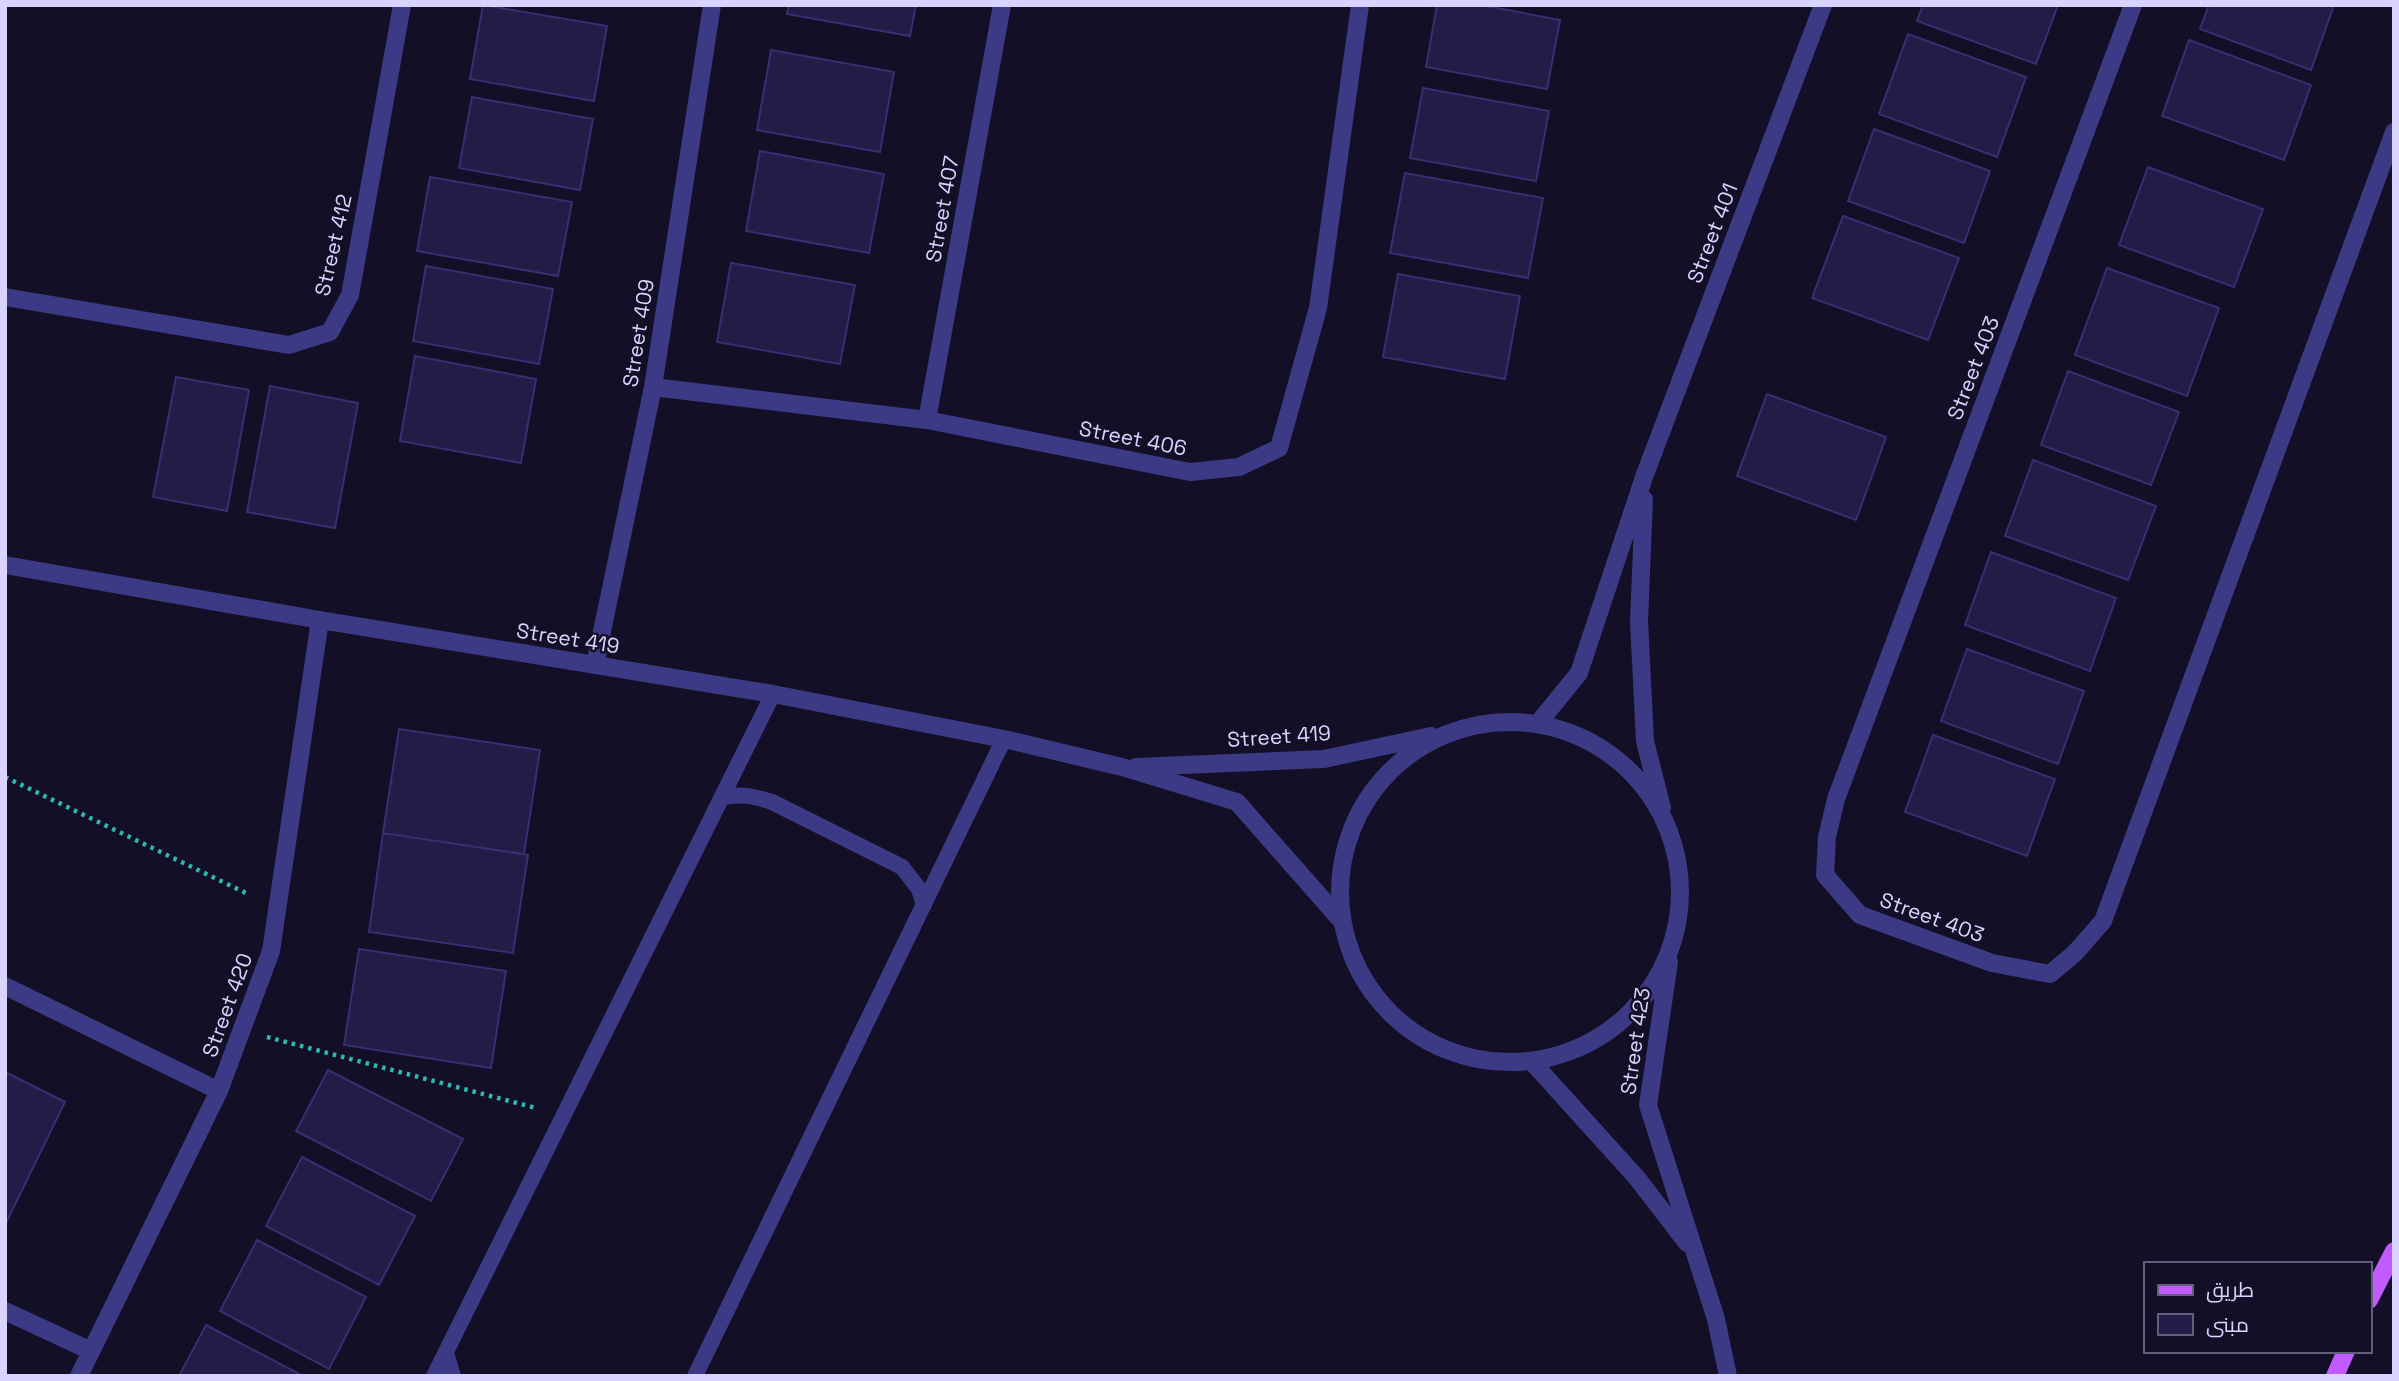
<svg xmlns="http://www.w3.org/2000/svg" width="2399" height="1381" viewBox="0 0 2399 1381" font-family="'Space Grotesk',Cairo,sans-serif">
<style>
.building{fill:#241b47;stroke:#3b2d73;stroke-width:2}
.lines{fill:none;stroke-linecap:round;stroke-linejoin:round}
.path{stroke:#2fb8b0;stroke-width:4.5;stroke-dasharray:3.5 5;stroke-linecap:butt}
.service{stroke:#3d3a85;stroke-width:16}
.minor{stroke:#3d3a85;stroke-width:18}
.primary{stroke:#c25bff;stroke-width:18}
.labels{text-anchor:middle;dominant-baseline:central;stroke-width:5;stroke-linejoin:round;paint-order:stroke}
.street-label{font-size:21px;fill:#d9d4ff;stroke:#130f26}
</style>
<rect width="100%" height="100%" fill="#130f26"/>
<path class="building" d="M483,5L607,26L594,101L470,79Z
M789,5H916L910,36L787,14Z
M1437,5H1481L1560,20L1547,89L1426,67Z
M1923,5H2058L2036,64L1917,21Z
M2209,5H2334L2311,70L2200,29Z
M1908,34L2026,77L1997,157L1879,114Z
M2189,40L2311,85L2284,160L2162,116Z
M771,50L894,72L880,152L757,130Z
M1423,88L1549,111L1536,181L1410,158Z
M472,97L593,119L580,190L459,168Z
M1874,129L1990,171L1964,243L1848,201Z
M760,151L884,174L869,253L746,231Z
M2148,167L2263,209L2234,287L2119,245Z
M1405,173L1543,198L1528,278L1390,253Z
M430,177L572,202L558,276L417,251Z
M1843,216L1959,258L1928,340L1812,298Z
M731,263L855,285L840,364L717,342Z
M426,266L553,289L539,364L413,341Z
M2107,268L2219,308L2187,396L2075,355Z
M1398,274L1520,296L1505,379L1383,357Z
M415,356L536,379L521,463L400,441Z
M2068,371L2179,412L2151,485L2041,445Z
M176,377L249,390L227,511L153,497Z
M270,386L358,403L335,528L247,512Z
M1767,394L1886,437L1856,520L1737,476Z
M2033,460L2156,506L2128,580L2005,536Z
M1991,552L2116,598L2090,671L1965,625Z
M1967,649L2084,691L2058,764L1941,721Z
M399,729L540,750L524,854L383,833Z
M1933,735L2055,779L2027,856L1905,812Z
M383,833L528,855L513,953L369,932Z
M359,949L506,971L491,1068L344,1045Z
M328,1070L463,1139L431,1201L296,1131Z
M5,1072L65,1102L5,1225Z
M302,1157L415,1216L379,1285L266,1226Z
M257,1240L366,1297L329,1369L220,1311Z
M206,1325L303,1376H179Z"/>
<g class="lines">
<path class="path" d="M5,777L250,895
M267,1037L536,1108"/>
<path class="service" d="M721,798C740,793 753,796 772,802L902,867L919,889L924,905
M446,1353L453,1376
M434,1376L773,694
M695,1376L1004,739"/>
<path class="minor" d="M2133,5L1836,799L1827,837L1825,875L1860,915L1992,963L2050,974L2075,953L2103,921L2394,132
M5,297L289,345L330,332L350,295L402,5
M653,387L927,420L1190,472L1239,467L1279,448L1318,308L1360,5
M927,420L1002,5
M1644,499L1639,622L1645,741L1662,808
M5,565L320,620L773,694L1004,739L1122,767L1237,802L1339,918
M595,665L653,387L712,5
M1540,721L1579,673L1644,477L1823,5
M1340 892a170 170 0 1 1 340 0a170 170 0 1 1-340 0Z
M1136,767L1324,759L1431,736
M1669,962L1648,1105L1716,1319L1728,1376
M5,986L219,1091
M1533,1063L1637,1178L1687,1243
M5,1311L91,1351
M79,1376L219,1091L271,951L320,620"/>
<path class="primary" d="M2369,1300L2394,1251
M2335,1376L2346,1351"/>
</g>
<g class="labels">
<g class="street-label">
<text transform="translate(942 209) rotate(-80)">Street 407</text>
<text transform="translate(1712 233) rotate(-69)">Street 401</text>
<text transform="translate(333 245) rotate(-77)">Street 412</text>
<text transform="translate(638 333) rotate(-81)">Street 409</text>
<text transform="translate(1973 368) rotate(-69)">Street 403</text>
<text transform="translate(1133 438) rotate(11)">Street 406</text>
<text transform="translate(568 638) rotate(9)">Street 419</text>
<text transform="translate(1279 736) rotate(-4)">Street 419</text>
<text transform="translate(1932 917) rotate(20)">Street 403</text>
<text transform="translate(227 1005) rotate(-70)">Street 420</text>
<text transform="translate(1635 1041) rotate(-82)">Street 423</text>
</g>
</g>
<rect width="2399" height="1381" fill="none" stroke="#d9d4ff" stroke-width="14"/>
<rect x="2144" y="1262" width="228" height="91" fill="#130f26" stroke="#625e7d" stroke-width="2"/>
<rect x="2158" y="1285" width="35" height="10" fill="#c25bff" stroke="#625e7d" stroke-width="2"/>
<text x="2206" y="1297" font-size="21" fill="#d9d4ff">طريق</text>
<rect x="2158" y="1314" width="35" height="21" fill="#241b47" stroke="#625e7d" stroke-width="2"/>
<text x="2206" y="1332" font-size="21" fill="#d9d4ff">مبنى</text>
</svg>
